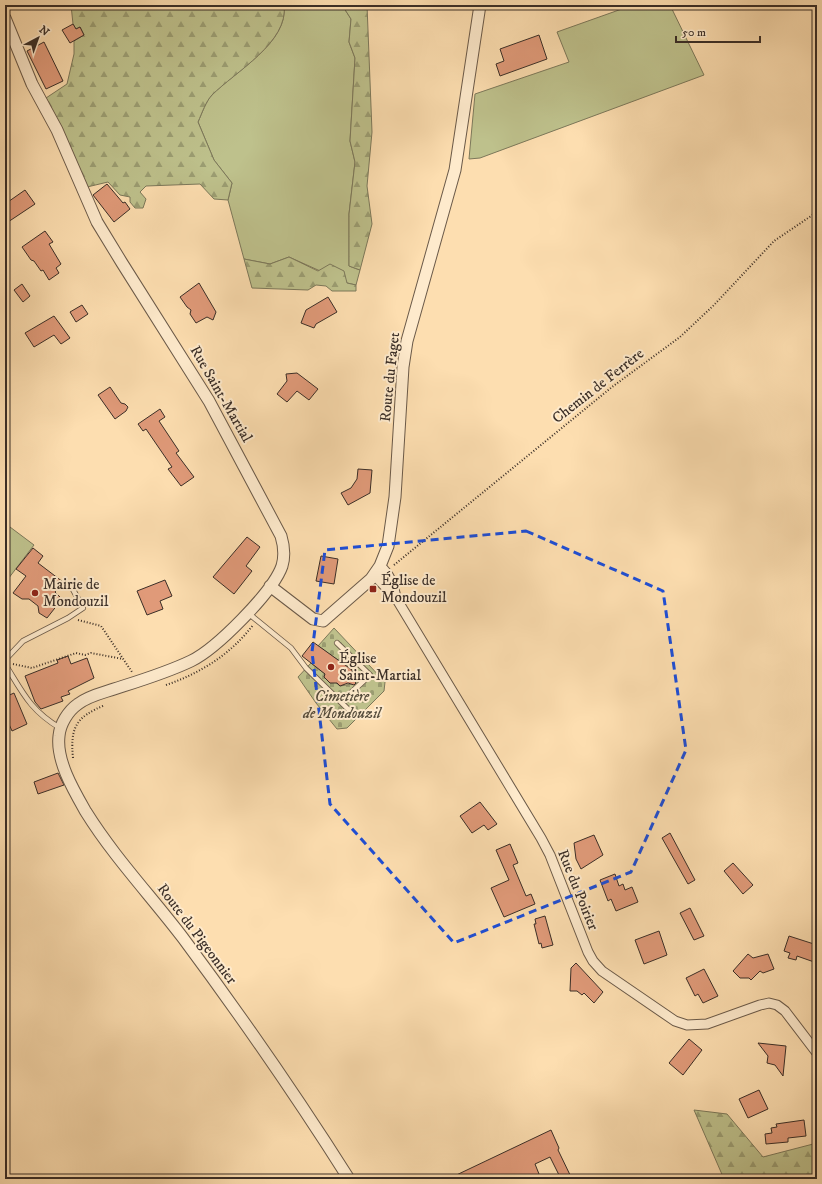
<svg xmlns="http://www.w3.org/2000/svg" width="822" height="1184" viewBox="0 0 822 1184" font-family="'IM FELL DW Pica',serif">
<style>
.green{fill:#bec18c;stroke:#7c785a}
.forest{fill:url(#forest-firs);stroke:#7c785a}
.cemetery{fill:url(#cemetery-stones);stroke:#7c785a}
.building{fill:#e09a79;stroke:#3a2e27}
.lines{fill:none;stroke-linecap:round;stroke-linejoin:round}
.service-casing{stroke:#6b5a49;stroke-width:6}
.minor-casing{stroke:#6b5a49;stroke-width:11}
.tertiary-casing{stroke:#6b5a49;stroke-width:13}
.path{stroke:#3a2e27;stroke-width:2;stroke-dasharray:1 2;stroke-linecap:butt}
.service{stroke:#feeacc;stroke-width:4.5}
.minor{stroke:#feeacc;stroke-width:9}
.tertiary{stroke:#feeacc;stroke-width:11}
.marked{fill:none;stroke:#1d4ed8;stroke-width:3;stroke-dasharray:8 5;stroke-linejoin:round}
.poi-dot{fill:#8f2418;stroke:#feeacc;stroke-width:1.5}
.labels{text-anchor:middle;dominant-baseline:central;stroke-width:4;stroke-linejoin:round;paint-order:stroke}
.street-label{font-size:15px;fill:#3a2e27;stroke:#feeacc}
.poi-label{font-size:15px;fill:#3a2e27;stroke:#feeacc;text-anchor:start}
.park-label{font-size:15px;font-style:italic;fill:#544b3b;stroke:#feeacc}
</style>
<defs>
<pattern id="forest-firs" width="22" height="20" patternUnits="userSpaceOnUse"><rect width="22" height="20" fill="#bec18c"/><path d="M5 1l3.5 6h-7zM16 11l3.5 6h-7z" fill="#9b9d72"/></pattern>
<pattern id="cemetery-stones" width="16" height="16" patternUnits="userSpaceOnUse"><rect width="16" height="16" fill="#bec18c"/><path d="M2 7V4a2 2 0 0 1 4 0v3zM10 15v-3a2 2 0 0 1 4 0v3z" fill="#9b9d72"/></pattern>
</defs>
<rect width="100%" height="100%" fill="#fddeb0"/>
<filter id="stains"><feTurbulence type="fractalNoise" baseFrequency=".005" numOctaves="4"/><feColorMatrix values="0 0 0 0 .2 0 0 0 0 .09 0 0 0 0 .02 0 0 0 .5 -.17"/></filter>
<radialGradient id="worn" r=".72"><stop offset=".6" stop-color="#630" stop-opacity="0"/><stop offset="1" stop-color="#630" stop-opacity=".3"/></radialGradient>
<path class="green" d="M284,5H342L351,19L349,42L355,58L350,141L355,162L349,214V266L360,270L356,285L347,283L289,257L270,264L244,259L228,200L232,183L214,160L198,122C202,113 206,101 212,95C235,71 289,43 284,5Z
M633,5H670L704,75L480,158L469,159L475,94L569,62L557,32Z
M10,527L34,545L5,583V533Z"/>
<path class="forest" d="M71,5H284C289,42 235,72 212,95C206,101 202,113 198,122L214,160L232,183L228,200L214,199L200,184L146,186L140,192L146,199L143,208H135L130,202V197L120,195L108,182L87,187L46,98L67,84L74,54V41L84,35L80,27L76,29L73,24Z
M342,5H367L372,132L367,186L372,224L360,270L349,266V214L355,162L350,141L355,58L349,42L351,19Z
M289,257L318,271L330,264L344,271L347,283L356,285V291H332L326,286L316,285L308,290L252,288L244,259L270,264Z
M694,1110L727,1114L763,1157L817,1143V1179H724Z"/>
<path class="cemetery" d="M334,628L385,682L384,691L347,728L337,729L316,703L298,677L311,663L325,674L324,677L330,683L335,682L340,686L352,684L354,680L352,670L318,646Z"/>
<path class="building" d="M73,24L76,29L80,27L84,35L70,43L62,30Z
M539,35L547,59L500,76L496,64L504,61L500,49Z
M44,42L63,81L46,89L27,51Z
M107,184L123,203L125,202L130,209L114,222L93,195Z
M25,190L35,204L5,224V204Z
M45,231L53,242L49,244L61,264L56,268L59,273L49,280L43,270L41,271L34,261L31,260L22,247Z
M199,283L216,312L213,320L207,317L196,323L190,314L191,310L187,307L180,297Z
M22,284L30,296L23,302L14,290Z
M328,297L337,312L316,324L314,328L301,323L306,310Z
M82,305L88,314L76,322L70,312Z
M54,316L70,338L61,344L54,335L34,347L25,333Z
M297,373L318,389L309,400L297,391L287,402L277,394L287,381L286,374Z
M110,387L121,403L125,404L128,407L126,411L115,419L98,395Z
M160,409L165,417L159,421L179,451L176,453L194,477L181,486L168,469L172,467L146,429L143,431L138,424Z
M358,469L372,470L370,493L348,505L341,493L351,488L357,479Z
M247,537L260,547L246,566L252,571L234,594L213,577Z
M33,548L43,556L38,563L63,582L55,592L62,599L47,618L39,613L38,606L29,599H22L13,593L26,576L16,569Z
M321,556L338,559L334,584L316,581Z
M165,580L172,596L160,601L163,609L147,615L137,591Z
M313,642L352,670V677L356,683L354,685L348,683L340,686L337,683H330L324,677L325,674L302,656Z
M68,656L71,664L87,658L94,678L68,691L70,694L61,697L63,701L41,709L35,702L25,676L58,663L57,660Z
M14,693L27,724L12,731L5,715V697Z
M58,773L64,785L38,794L34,782Z
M480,802L497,824L488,830L484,825L472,833L460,816Z
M670,833L695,880L688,884L662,838Z
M594,835L603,855L581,869L576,859L574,843Z
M510,844L518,863L513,865L526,896L531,894L535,904L504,917L491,888L509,880L496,850Z
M733,863L753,885L743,894L724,871Z
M615,874L619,886L623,884L625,890L632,887L638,902L616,911L611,899L608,901L600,880Z
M690,908L704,936L694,940L680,913Z
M545,916L553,945L542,948L541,943L539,944L534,924H536L535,919Z
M659,931L667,955L644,964L635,940Z
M789,936L817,945V963L797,956L796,960L788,958L790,953L784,951Z
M748,954L753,958L768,954L774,969L763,973L760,971L751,980L749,978H740L733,971Z
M576,963L603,992L594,1003L584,993L582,995L577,991H570L571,968Z
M704,969L718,996L703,1003L698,994L695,996L686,978Z
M689,1039L702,1050L683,1075L669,1063Z
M758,1043L786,1046L783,1076L775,1065L767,1063L768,1056Z
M759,1090L768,1109L748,1118L739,1099Z
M804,1120L806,1136L788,1138V1142L766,1144L765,1134L772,1133L771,1128L777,1127L776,1124Z
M551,1130L559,1148L558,1150L572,1179H561L550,1157L535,1164L541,1179H488L486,1175L476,1179H448Z"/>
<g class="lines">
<defs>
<path id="service" d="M248,613L291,648L306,668L352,713
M337,643L370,675L341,702
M5,660L23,641L68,618L83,608L70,584
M5,664C23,693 30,710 60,728"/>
<path id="minor" d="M380,566C390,574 393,584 396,597
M374,575L396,598L541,838L550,855L588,952L593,961L602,971L675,1021L687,1025L707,1024L760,1005L769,1003L777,1005L785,1011L817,1053"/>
<path id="tertiary" d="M5,18L32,84L57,130L97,222L122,263L209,401L281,536C284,546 285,556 282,566C273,592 216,649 191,661C166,673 139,681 114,689C102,693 88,696 78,704C68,711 60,724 59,736C56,761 74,791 86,812C114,857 151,896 183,938C241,1016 297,1097 349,1179
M270,586L313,619L323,621L371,579L380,566L388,546L395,497L403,367L407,341L455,170L480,5"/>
</defs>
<use href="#service" class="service-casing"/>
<use href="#minor" class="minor-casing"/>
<use href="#tertiary" class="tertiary-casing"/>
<path class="path" d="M394,565L612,387L680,337L714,305L774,241L817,212
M78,620L101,626L132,672
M13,664L32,668L76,653L85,655L91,653L123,659
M166,685C201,673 231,654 253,625
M73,758C70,727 76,717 105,705"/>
<use href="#service" class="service"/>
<use href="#minor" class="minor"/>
<use href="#tertiary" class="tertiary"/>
</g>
<path class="marked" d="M526,531L663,591L686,750L631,872L454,943L330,804L312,652L325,550Z"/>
<g class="poi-dot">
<rect x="369" y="585" width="8" height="8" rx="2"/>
<circle cx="35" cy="593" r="4"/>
<circle cx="331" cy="667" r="4"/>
</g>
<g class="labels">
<g class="street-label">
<text transform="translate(390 377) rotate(-84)">Route du Faget</text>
<text transform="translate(598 386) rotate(-38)">Chemin de Ferrère</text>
<text transform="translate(221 394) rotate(60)">Rue Saint-Martial</text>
<text transform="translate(578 890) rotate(68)">Rue du Poirier</text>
<text transform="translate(197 934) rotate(53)">Route du Pigeonnier</text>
</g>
<g class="poi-label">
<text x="381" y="580">Église de<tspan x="381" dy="17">Mondouzil</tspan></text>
<text x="43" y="584">Mairie de<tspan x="43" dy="17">Mondouzil</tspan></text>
<text x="339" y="658">Église<tspan x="339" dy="17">Saint-Martial</tspan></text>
</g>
<g class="park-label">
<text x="342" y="696">Cimetière<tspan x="342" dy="17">de Mondouzil</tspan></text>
</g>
</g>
<rect width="822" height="1184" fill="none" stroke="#fddeb0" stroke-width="20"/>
<rect x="6" y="6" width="810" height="1172" fill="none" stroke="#3a2e27" stroke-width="2"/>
<rect x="10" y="10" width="802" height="1164" fill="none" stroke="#3a2e27"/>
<g transform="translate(38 38) rotate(41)" stroke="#feeacc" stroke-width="3" paint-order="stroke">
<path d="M0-3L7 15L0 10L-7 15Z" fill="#3a2e27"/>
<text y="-6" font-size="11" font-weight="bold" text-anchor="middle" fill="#3a2e27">N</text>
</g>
<path d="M676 36v6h84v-6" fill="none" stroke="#3a2e27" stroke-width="2"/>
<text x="682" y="36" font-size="12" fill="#3a2e27" stroke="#feeacc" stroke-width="3" paint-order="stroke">50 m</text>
<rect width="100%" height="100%" filter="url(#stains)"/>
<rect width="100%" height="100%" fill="url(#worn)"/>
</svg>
